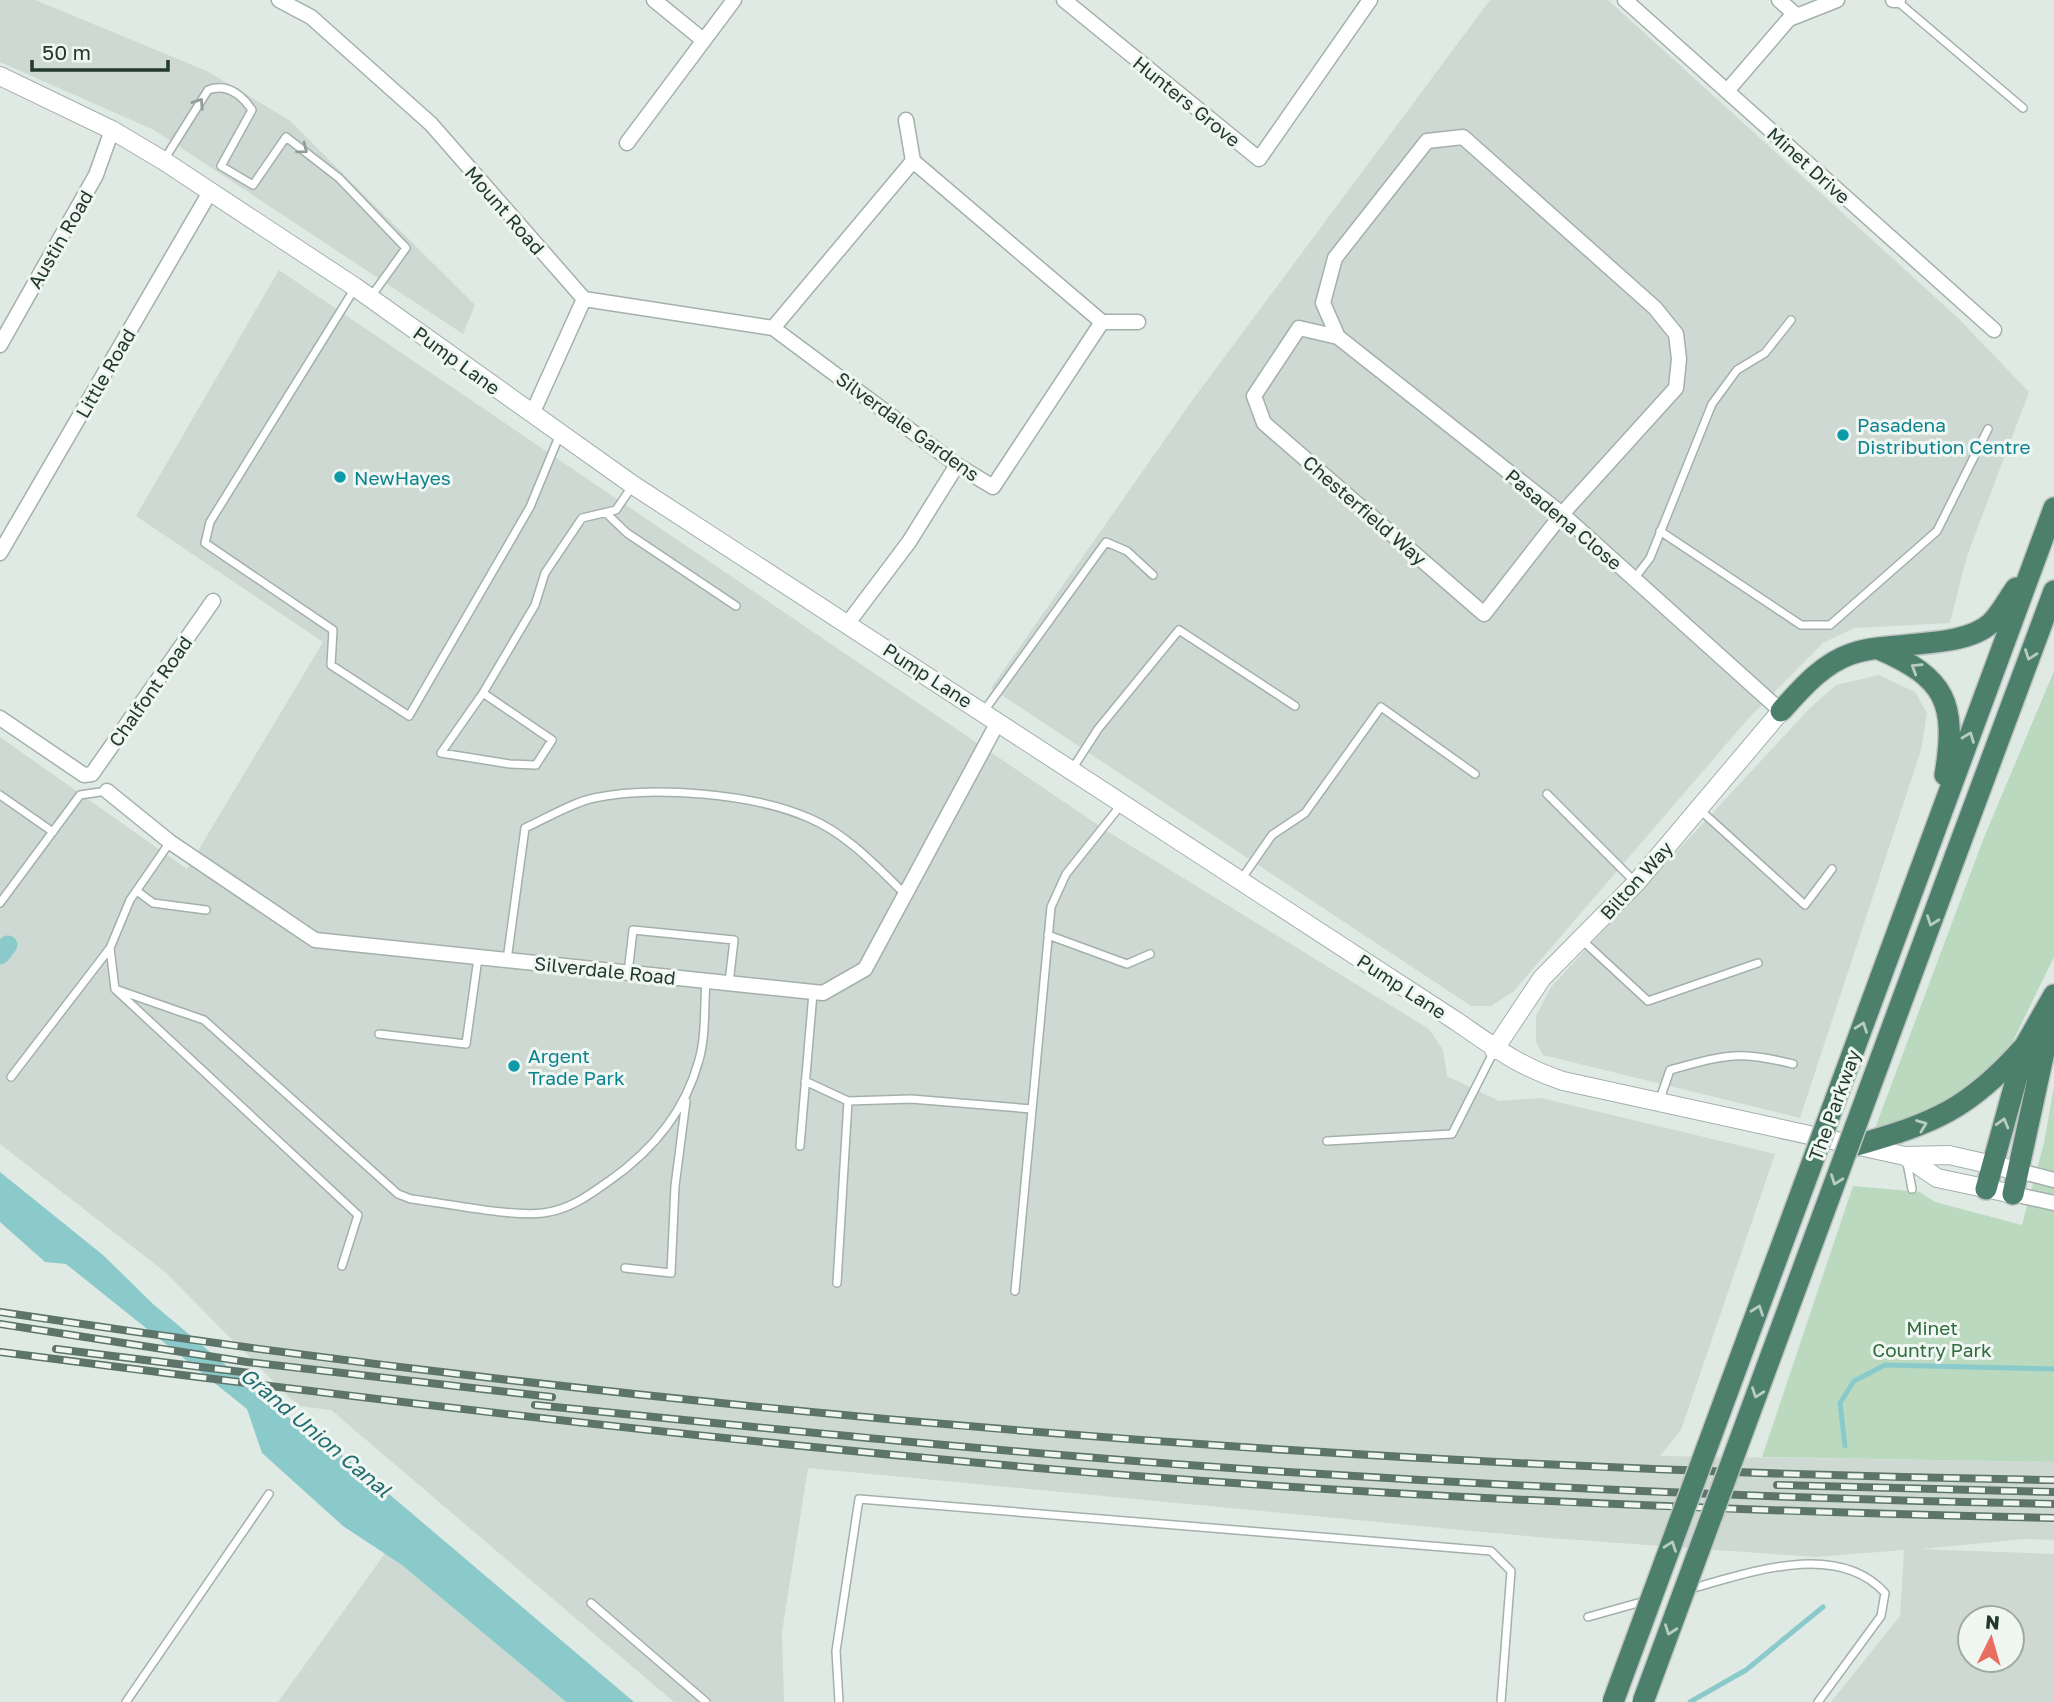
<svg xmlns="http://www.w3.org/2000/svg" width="2054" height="1702" viewBox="0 0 2054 1702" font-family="'Golos Text',sans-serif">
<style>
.built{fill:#ced9d3;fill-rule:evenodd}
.green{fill:#bad9be}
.water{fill:#8bcacb}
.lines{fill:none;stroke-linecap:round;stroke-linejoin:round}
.stream{stroke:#8bcacb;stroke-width:5}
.canal{stroke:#8bcacb;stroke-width:19}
.service-casing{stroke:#a3b1aa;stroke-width:10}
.minor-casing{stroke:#a3b1aa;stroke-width:17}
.tertiary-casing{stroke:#a3b1aa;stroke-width:20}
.trunk-casing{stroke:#bdc4c1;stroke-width:24}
.service{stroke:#fff;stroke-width:7}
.minor{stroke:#fff;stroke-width:14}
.tertiary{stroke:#fff;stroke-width:18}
.trunk{stroke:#4c7f6c;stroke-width:21}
.rail-casing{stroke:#5c746a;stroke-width:8}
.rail{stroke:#f0f7f2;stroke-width:5;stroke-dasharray:16;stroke-linecap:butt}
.trunk-bridge-casing{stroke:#bdc4c1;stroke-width:24;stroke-linecap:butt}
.trunk-bridge{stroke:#4c7f6c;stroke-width:21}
.oneway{stroke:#909c97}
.oneway2{stroke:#b7cdc3}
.culture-dot{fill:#0f9aa8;stroke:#f0f7f2;stroke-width:2.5}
.labels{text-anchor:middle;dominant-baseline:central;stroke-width:6;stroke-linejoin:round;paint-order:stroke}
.street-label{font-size:19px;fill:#22392f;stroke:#f0f7f2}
.culture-label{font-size:19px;fill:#0d838f;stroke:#f0f7f2;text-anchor:start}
.park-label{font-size:19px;fill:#2f6c3e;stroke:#f0f7f2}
.water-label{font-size:21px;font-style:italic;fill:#216d70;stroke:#f0f7f2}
</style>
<rect width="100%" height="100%" fill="#e0eae4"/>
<path class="built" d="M0,0H35L207,71L289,120L475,305L463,334L154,130L0,62Z
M1490,0H1608L1957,317L2029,392L1967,556L1950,623L1854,628L1823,643L1747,720L1514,991L1491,1006H1471L991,688L1191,402Z
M279,270L1110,833L1429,1029L1443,1050L1447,1076L1499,1101L1541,1098L1775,1154L1681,1430L1660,1456L2054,1462V1540L2024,1539L1921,1549L2054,1554V1702H1831L1900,1616L1904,1550L1815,1557L1536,1537L808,1468L782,1632L784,1702H674L331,1410L298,1406L165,1272L0,1144V737L187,869L323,642L136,516ZM1970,1618H2012V1660H1970Z
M1879,675L1915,692L1927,713L1921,750L1800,1118L1543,1055L1536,1042V1016L1551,987L1810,708L1836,685Z
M386,1552L421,1580L566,1702H278Z"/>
<path class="green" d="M2054,671V957L2012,1043L1991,1071L1947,1106L1874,1131L1983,840Z
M2054,1086V1462L1762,1457L1853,1186L1920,1192L1935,1202L2022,1225L2044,1143Z"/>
<path class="water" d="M0,1172L103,1255L153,1304L284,1414L349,1460L634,1702H566L402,1565L343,1526L262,1453L247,1409L66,1264L45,1262L0,1222Z"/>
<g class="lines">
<path class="stream" d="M1845,1446L1840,1403L1854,1381L1885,1365L2054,1369
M1690,1702L1746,1670L1823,1607"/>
<path class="canal" d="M0,955L8,945"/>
<defs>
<path id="service" d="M1897,1L2023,108
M164,160L208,90C227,83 241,94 252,110L221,166L253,185L286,137L339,178L406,248L370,298
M355,288L210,522L205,543L333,630L331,665L409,716L530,507L560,434
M606,513L627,533L736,606
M1660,531L1801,625H1830L1937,531L1988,429
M1634,579L1650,558L1712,404L1737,370L1765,353L1791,320
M483,693L552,740L536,765L510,764L441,753L483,693L535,605L545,573L582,518L616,510L633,485
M984,711L1106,542L1127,551L1153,575
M1071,771L1098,729L1179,630L1295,706
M1547,794L1636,883
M0,795L53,832
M1699,809L1805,905L1832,869
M170,842L130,900L110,948L115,989L358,1215L342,1266
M1240,881L1272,835L1305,813L1381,707L1475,774
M137,891L153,903L206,910
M0,903L80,795L107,791
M1048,935L1127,964L1150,954
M1582,940L1648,1001L1758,963
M507,960L525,828C547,818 571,803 594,798C652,785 755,794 809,818C847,834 876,866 905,894
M628,973L633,930L734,940L729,983
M115,989L204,1020L398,1194L411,1199C446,1203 510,1217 543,1213C569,1210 588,1196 609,1181C652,1151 685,1112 699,1060C706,1036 704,1006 706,981
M379,1034L466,1044L478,958
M11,1077L110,948
M805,1081L848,1101L837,1283
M848,1101L911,1099L1032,1109
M1659,1102L1670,1070C1725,1055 1737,1050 1793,1064
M1327,1141L1452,1134L1494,1051
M800,1146L813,993
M1907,1163L1912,1189
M625,1268L671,1273L675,1186L686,1101
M1015,1291L1051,907L1066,874L1121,805
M1690,1589C1748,1573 1837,1540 1885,1593L1881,1616L1818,1702
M591,1603L706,1702
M1588,1617L1645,1601
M126,1702L269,1494
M839,1702L836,1651L859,1499L1491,1551L1511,1571L1501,1702"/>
<path id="minor" d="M279,0L311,17L431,124L584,299L773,328
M654,0L703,40
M1064,0L1259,159L1370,0
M1625,0L1994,330
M1779,0L1796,15
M1893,0H1898
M1727,91L1789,19L1837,0
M906,120L913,161
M627,143L734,0
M913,161L1102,322L993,487L957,465L773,328Z
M1102,322H1138
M1338,337L1323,303L1335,258L1427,141L1463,137L1655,308L1676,334L1679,359L1676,388L1562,514L1484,614L1264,423L1254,396L1299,328L1338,337L1562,514L1781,711
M0,345L96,175L112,130
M532,414L584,299
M0,553L210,192
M848,623L909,542L957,465
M0,718L84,775L92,774L213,601
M107,791L170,842L315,940L823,993L865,969L998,722
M2019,1171L2054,1180
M2013,1194L2054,1203"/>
<path id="tertiary" d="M0,76L112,130L164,161L355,287L633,485L1456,1021C1494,1047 1518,1066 1563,1081L1905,1156L1949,1155L2019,1171
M1494,1050L1542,978L1636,883L1781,711
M1905,1156L1937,1178L2013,1194"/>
<path id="trunk" d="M1879,649C1946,678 1957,703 1945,775
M1781,711C1801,689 1822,664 1851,654C1890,640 1962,650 1991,623C2001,613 2008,599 2016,588
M1955,857L2054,591
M1880,979L2054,508
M1857,1145C1934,1123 1969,1109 2024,1047
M1986,1189L2026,1044L2054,995
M2013,1194L2054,1006"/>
</defs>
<use href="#service" class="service-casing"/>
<use href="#minor" class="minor-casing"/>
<use href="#tertiary" class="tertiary-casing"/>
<use href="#trunk" class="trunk-casing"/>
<use href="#service" class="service"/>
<use href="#minor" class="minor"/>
<use href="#tertiary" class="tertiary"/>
<use href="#trunk" class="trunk"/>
<defs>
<path id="rail" d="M0,1312C681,1415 1366,1470 2054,1480
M0,1324L247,1362L552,1397
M56,1349L250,1373
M0,1352C312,1392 624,1430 937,1459C1308,1494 1682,1510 2054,1518
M535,1405C791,1431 1048,1457 1305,1473C1554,1489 1804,1499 2054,1504
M1777,1485L2054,1492"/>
</defs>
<use href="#rail" class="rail-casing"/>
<use href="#rail" class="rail"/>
<defs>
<path id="trunk-bridge" d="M1613,1702L1880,979
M1643,1702L1955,857"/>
</defs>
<use href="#trunk-bridge" class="trunk-bridge-casing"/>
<use href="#trunk-bridge" class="trunk-bridge"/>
</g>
<defs><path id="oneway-chevron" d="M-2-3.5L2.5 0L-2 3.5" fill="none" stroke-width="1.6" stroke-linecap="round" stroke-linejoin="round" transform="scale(1.75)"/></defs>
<g class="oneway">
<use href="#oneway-chevron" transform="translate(199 103) rotate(-56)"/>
<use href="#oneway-chevron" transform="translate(303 149) rotate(37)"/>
</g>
<g class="oneway2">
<use href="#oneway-chevron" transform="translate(2030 655) rotate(110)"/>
<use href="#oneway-chevron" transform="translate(1916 668) rotate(-148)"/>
<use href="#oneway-chevron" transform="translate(1969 737) rotate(-69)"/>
<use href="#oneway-chevron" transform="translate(1932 921) rotate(110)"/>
<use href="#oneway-chevron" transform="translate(1862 1027) rotate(-70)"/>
<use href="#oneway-chevron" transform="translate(2003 1123) rotate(-74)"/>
<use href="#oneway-chevron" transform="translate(1922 1125) rotate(-21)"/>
<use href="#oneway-chevron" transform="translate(1836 1180) rotate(110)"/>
<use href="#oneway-chevron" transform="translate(1758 1310) rotate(-70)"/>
<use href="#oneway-chevron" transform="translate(1757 1393) rotate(110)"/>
<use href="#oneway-chevron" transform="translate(1671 1546) rotate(-70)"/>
<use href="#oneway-chevron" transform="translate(1670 1630) rotate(110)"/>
</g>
<g class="culture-dot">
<circle cx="1843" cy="435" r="7"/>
<circle cx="340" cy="477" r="7"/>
<circle cx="514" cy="1066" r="7"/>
</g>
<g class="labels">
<g class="street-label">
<text transform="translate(1187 101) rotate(39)">Hunters Grove</text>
<text transform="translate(1809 165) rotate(42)">Minet Drive</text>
<text transform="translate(505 210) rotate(49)">Mount Road</text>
<text transform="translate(60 239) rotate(-60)">Austin Road</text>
<text transform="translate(457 360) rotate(36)">Pump Lane</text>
<text transform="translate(105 373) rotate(-60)">Little Road</text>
<text transform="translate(908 426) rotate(36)">Silverdale Gardens</text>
<text transform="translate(1365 510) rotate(41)">Chesterfield Way</text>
<text transform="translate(1564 519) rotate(40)">Pasadena Close</text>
<text transform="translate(928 675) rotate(33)">Pump Lane</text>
<text transform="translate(150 691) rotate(-55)">Chalfont Road</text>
<text transform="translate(1636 880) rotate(-48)">Bilton Way</text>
<text transform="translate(605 970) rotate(6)">Silverdale Road</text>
<text transform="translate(1402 986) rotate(33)">Pump Lane</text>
<text transform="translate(1834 1105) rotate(-70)">The Parkway</text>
</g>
<g class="culture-label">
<text x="1857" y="424">Pasadena<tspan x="1857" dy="22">Distribution Centre</tspan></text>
<text x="354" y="477">NewHayes</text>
<text x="528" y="1055">Argent<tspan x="528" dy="22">Trade Park</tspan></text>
</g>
<g class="park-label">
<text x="1932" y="1327">Minet<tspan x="1932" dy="22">Country Park</tspan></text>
</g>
<g class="water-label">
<text transform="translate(316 1432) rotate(40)">Grand Union Canal</text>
</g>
</g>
<g transform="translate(1991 1639) rotate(5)"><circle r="33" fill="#f0f7f2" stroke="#9eaba4" stroke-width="2"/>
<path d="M0-5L12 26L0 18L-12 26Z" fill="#e86f60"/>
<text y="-10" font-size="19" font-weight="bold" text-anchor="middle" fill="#22392f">N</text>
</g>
<path d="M32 60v10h136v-10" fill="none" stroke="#22392f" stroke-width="3.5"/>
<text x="42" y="60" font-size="21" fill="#22392f" stroke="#f0f7f2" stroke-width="5" paint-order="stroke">50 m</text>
</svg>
